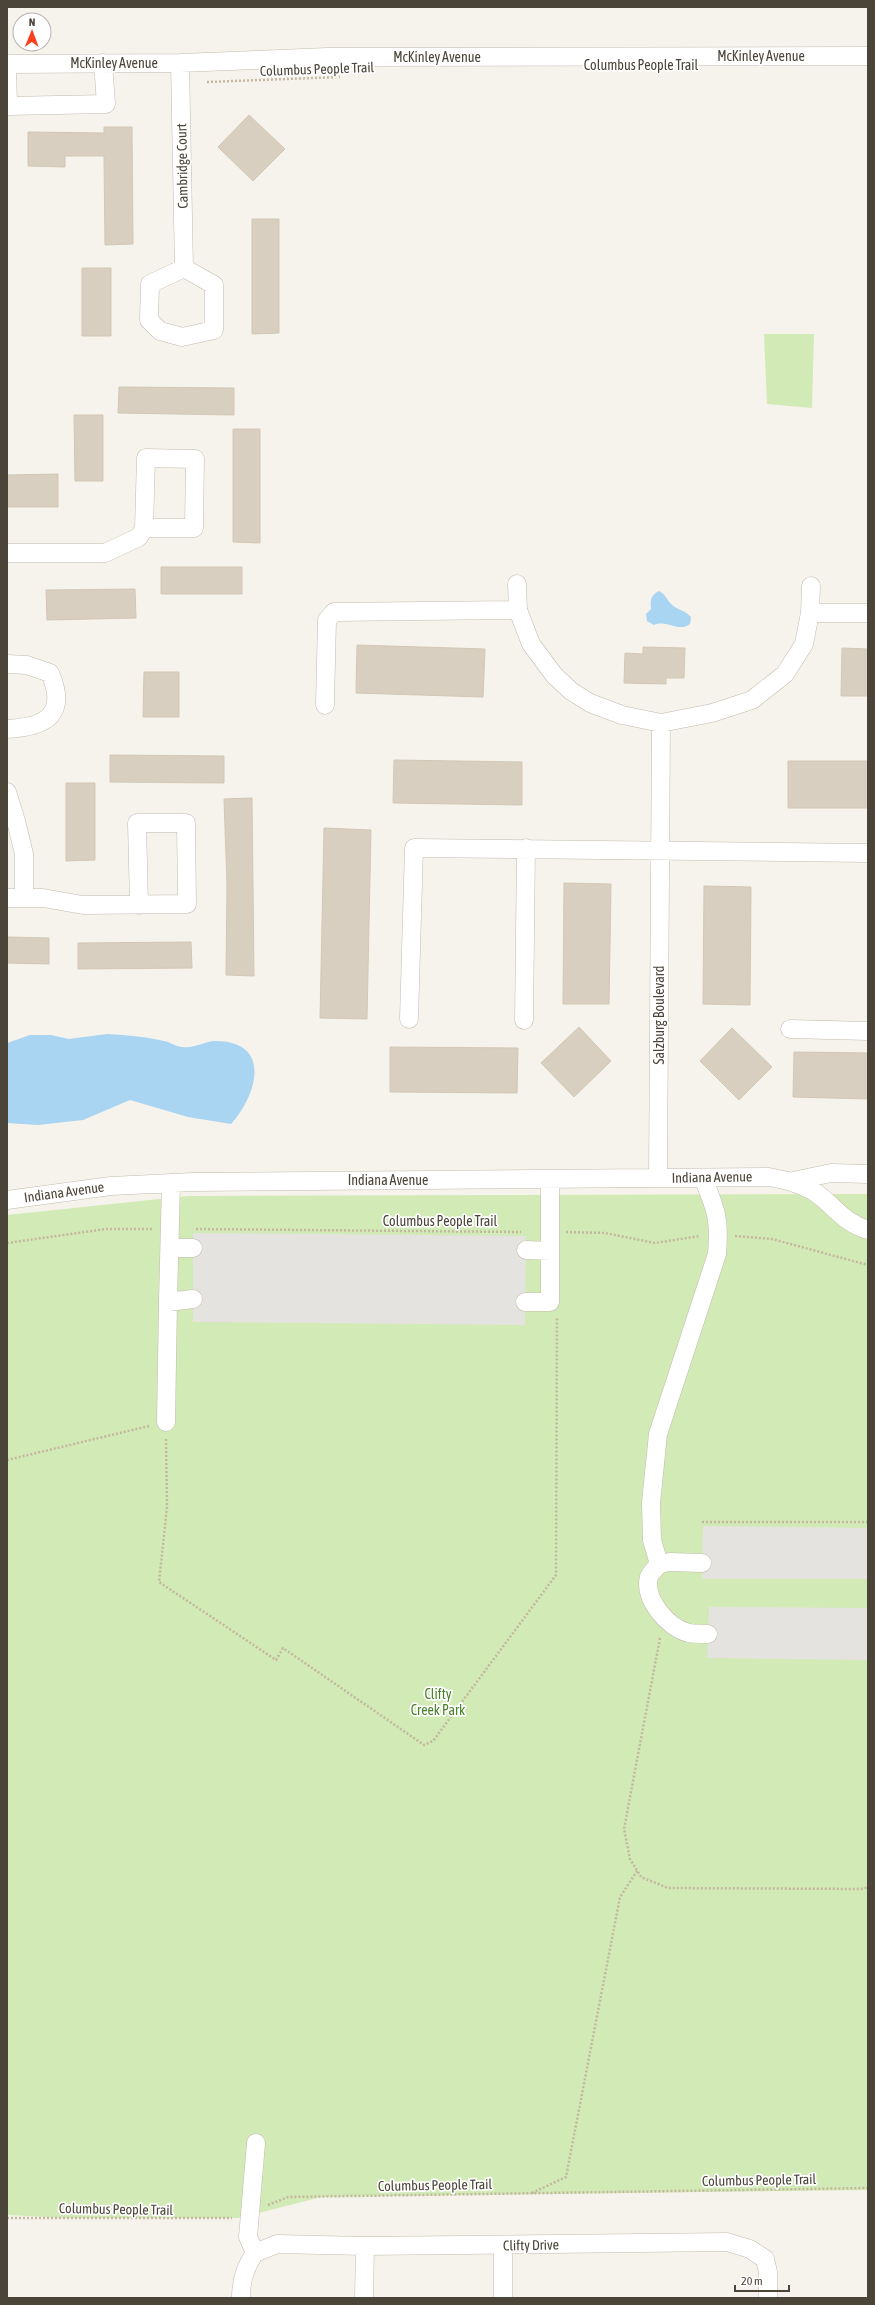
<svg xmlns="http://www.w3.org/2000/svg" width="875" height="2305" viewBox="0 0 875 2305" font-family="'Asap Condensed',sans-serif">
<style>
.green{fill:#d2eab5}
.parking{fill:#e5e3e0}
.water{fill:#a9d4f2}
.building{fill:#d8cfc1;stroke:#d3c7b4}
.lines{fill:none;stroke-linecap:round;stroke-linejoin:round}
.minor-casing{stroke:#c2bbae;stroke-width:19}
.path{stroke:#c4b79f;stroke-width:2.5;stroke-dasharray:2 2;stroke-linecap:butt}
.minor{stroke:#fff;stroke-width:18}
.labels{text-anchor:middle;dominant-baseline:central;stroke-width:3.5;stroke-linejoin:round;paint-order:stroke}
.street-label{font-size:14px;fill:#4b4439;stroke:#fff}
.park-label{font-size:14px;fill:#4a7f2a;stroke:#fff}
</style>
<rect width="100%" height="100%" fill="#f6f3ec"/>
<path class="green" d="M764,334H814L812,408L767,404Z
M868,1194V2190L321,2197L239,2218H68L7,2215V1215L188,1196Z"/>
<path class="parking" d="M193,1233L526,1236L525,1325L193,1322Z
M703,1526L868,1528V1579H702Z
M709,1607L868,1608V1660L707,1658Z"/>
<path class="water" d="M659,591C666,595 666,598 670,603C676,610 684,609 691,617L690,624C678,633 667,619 654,625L647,621L646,614L651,609C650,600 651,595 659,591Z
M107,1034C128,1035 148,1037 168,1042C173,1044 178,1047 182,1047C194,1049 205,1041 215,1041C273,1041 257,1095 231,1124L188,1117L130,1100L83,1120L38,1125L7,1123V1043L30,1035H51L69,1039Z"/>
<path class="building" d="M249,115L285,149L253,181L218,147Z
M104,127H132L133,244L105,245L104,156H65V167L28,166V132L104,133Z
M252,219H279V333L252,334Z
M82,268H111V336H82Z
M119,387L234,388V415L118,413Z
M74,415H103V481H75Z
M233,429H260V543L233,542Z
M58,474V507H7V475Z
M161,567H242V594H161Z
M135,589L136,618L47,620L46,590Z
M357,645L485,649L483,697L356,693Z
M643,647L685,648L684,678H666V684L624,683L625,653L643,654Z
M842,648L868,649V696H841Z
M144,672H179V717H143Z
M110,755L224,756V783L110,782Z
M394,760L522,762V805L393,803Z
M788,761H868V808H788Z
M66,783H95V860L66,861Z
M252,798L254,976L226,975L227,885L224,799Z
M324,828L371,830L367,1019L320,1018Z
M564,883L611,884L609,1004H563Z
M704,886L751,887L750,1005L703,1004Z
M7,937L49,938V964L7,963Z
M191,942L192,968L78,969V943Z
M579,1027L611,1061L574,1097L541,1063Z
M732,1028L772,1067L739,1100L700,1061Z
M390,1047L518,1048L517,1093L390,1092Z
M794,1052L868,1053V1099L793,1097Z"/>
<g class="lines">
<defs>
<path id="minor" d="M180,63L184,268L150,284L149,320L160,331L182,337L214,330V285L184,268
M7,64L180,63L327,57L868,56
M7,64L8,106L106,104L103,63
M7,553H105L139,537L144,528L146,458L195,459L194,528H144
M517,584L518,610L531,644L554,675L571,691L590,703L622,715L661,723L712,713L752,700L785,674L804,644L810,613L811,586
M810,613H868
M7,664L27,665L50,673C68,715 46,727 7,729
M325,705L327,620L334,612L518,610
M7,792L16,821L24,854V898
M7,898H43L83,905L187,904L186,823H137L139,905
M409,1019L414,848L868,853
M524,1020L526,848
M790,1029L868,1031
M658,1178L661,723
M793,1181L831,1173L868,1174
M171,1183L168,1302L193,1299
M7,1200L111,1186L193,1182L769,1177C785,1180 799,1183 813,1191C834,1204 840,1221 868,1230
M171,1248H193
M526,1250L550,1251
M525,1302H550V1179
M166,1422L168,1302
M702,1563L670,1562L659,1564C656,1568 651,1572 649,1577C643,1599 668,1628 689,1633C695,1634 702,1634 708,1634
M659,1564L652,1540L651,1503L658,1434L717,1254C720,1220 716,1209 703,1178
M255,2253L277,2244L365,2246L727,2242L750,2249L765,2259L768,2272V2298
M255,2253L248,2237L256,2143
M241,2298C241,2280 245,2267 255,2253
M364,2298L365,2246
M503,2298V2246"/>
</defs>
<use href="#minor" class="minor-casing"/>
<path class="path" d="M207,82L340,77
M196,1229L521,1232
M566,1232L605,1233L655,1243L700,1236
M735,1236L772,1239L868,1265
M7,1243L106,1229H153
M166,1439L167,1507L159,1582L276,1660L283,1648L424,1745L433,1741L556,1575L557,1317
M7,1460L149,1426
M702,1522H868
M660,1638L624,1829L630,1859L641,1877L668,1888L861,1889L868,1887
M532,2193L566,2177L620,1897L637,1871
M268,2205L288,2197L868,2188
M7,2218H232"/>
<use href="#minor" class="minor"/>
</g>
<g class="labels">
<g class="street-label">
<text x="761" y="56">McKinley Avenue</text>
<text x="437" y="57">McKinley Avenue</text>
<text x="114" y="63">McKinley Avenue</text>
<text x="641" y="65">Columbus People Trail</text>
<text transform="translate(317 69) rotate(-2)">Columbus People Trail</text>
<text transform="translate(182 166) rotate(-91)">Cambridge Court</text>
<text transform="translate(659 1015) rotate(-90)">Salzburg Boulevard</text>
<text transform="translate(712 1177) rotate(-1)">Indiana Avenue</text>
<text x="388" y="1180">Indiana Avenue</text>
<text transform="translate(64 1192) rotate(-8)">Indiana Avenue</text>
<text x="440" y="1221">Columbus People Trail</text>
<text transform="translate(759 2180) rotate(-1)">Columbus People Trail</text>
<text transform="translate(435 2185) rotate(-1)">Columbus People Trail</text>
<text transform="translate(116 2209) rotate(1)">Columbus People Trail</text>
<text transform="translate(531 2245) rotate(-1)">Clifty Drive</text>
</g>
<g class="park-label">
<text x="438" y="1694">Clifty<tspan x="438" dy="16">Creek Park</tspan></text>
</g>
</g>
<rect width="875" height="2305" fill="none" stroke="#4b4439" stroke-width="16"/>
<g transform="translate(32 32) rotate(1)"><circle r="19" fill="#ffffff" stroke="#b7b4b0"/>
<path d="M0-3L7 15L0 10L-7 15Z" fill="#fc3f1d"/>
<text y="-6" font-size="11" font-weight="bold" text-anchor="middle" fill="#4b4439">N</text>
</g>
<path d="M735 2285v6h54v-6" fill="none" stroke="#4b4439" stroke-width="2"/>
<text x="741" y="2285" font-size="12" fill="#4b4439" stroke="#ffffff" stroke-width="3" paint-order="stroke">20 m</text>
</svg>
